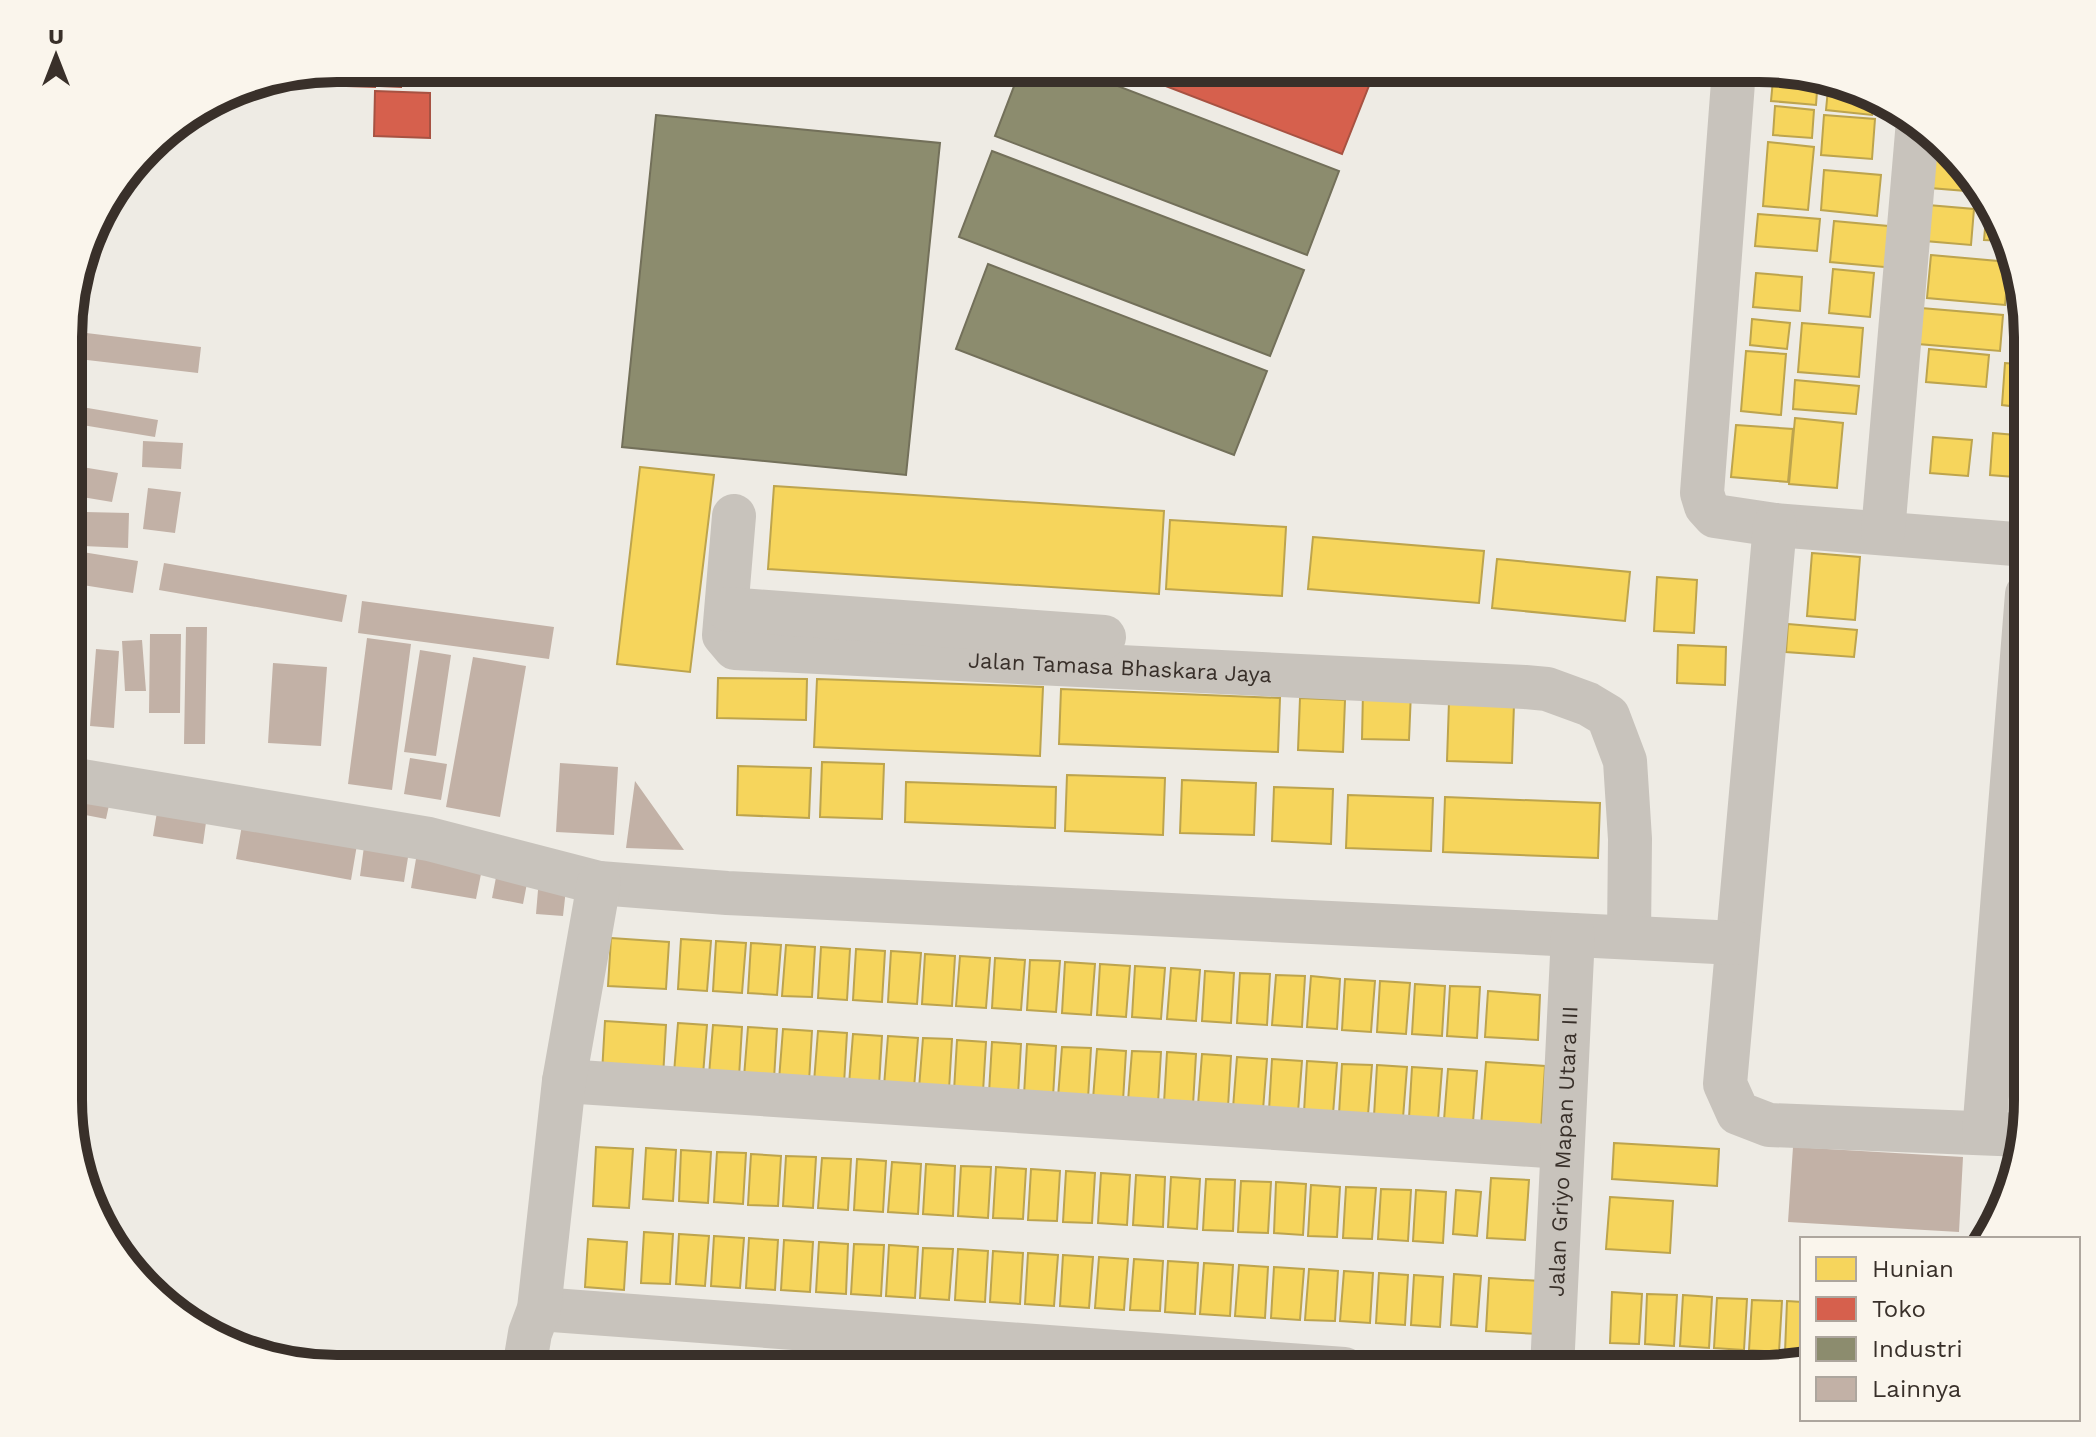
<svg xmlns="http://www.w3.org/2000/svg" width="2096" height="1437" viewBox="0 0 2096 1437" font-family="'Work Sans',sans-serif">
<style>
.homes{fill:#f6d55c;stroke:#bda44d;stroke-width:2}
.shops{fill:#d6604d;stroke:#a75242;stroke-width:2}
.industry{fill:#8c8c6e;stroke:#73705a;stroke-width:2}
.building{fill:#c2b1a6}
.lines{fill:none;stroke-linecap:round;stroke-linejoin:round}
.minor{stroke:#c8c3bc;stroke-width:44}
.labels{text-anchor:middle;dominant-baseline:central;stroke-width:8;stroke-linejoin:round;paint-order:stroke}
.street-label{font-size:22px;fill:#39302a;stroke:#faf5ec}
.rim{fill:none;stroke:#39302a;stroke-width:10}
</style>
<rect width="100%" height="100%" fill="#eeebe4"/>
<path class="homes" d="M1774,69L1818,77L1816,105L1771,101Z
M1829,79L1846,82L1874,97L1872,115L1826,110Z
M1775,106L1814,110L1812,138L1773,135Z
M1824,115L1875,119L1872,159L1821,155Z
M1768,142L1814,147L1808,210L1763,206Z
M1934,142H1938L1979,192L1930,188Z
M1824,170L1881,175L1877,216L1821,210Z
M1928,205L1974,209L1971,245L1925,241Z
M1987,207L1992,208L2000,217L2007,241L1984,240Z
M1758,214L1820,219L1817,251L1755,246Z
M1834,221L1899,227L1895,268L1830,262Z
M1931,255L2009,262L2005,305L1927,298Z
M1833,269L1874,273L1870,317L1829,313Z
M1756,273L1802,277L1800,311L1753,307Z
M1921,308L2003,315L2000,351L1918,344Z
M2017,318H2027V341L2015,340Z
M1752,319L1790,323L1787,349L1750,345Z
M1802,323L1863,328L1859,377L1798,372Z
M1929,349L1989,355L1986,387L1926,382Z
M1746,351L1786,354L1781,415L1741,411Z
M2005,363L2027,365V408L2002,405Z
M1795,380L1859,386L1856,414L1793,409Z
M1795,418L1843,423L1837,488L1789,484Z
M1736,425L1793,429L1788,482L1731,477Z
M1993,433L2027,436V478L1990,475Z
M1933,437L1972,440L1968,476L1930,473Z
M640,467L714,475L690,672L617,664Z
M774,486L1164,511L1159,594L768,569Z
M1170,520L1286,527L1282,596L1166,589Z
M1313,537L1484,551L1479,603L1308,589Z
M1812,553L1860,557L1855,620L1807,616Z
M1497,559L1630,572L1625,621L1492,608Z
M1657,577L1697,580L1694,633L1654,631Z
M1788,624L1857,630L1854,657L1786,652Z
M1678,645L1726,647L1725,685L1677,683Z
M718,678L807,679L806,720L717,718Z
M817,679L1043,687L1040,756L814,747Z
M1061,689L1280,698L1278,752L1059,744Z
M1363,691L1411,692L1409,740L1362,739Z
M1300,698L1345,700L1343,752L1298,750Z
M1449,701L1514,704L1512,763L1447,761Z
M822,762L884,764L882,819L820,817Z
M738,766L811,768L809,818L737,815Z
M1067,775L1165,778L1163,835L1065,831Z
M1182,780L1256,783L1254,835L1180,833Z
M906,782L1056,787L1055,828L905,822Z
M1274,787L1333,789L1331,844L1272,841Z
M1348,795L1433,798L1431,851L1346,848Z
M1445,797L1600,803L1598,858L1443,852Z
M611,938L669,942L666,989L608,986Z
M681,939L711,941L707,991L678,989Z
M716,941L746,943L742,993L713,991Z
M751,943L781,945L777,995L748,993Z
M786,945L815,947L812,997L782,996Z
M821,947L850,949L847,1000L818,998Z
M856,949L885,951L882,1002L853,1000Z
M891,951L921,953L917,1004L888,1002Z
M925,954L955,956L952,1006L922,1004Z
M960,956L990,958L986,1008L956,1006Z
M995,958L1025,960L1021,1010L992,1008Z
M1030,960L1060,961L1056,1012L1027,1010Z
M1065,962L1095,964L1091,1015L1062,1013Z
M1100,964L1130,966L1126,1017L1097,1015Z
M1135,966L1165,968L1161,1019L1132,1017Z
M1171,968L1200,970L1196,1021L1167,1019Z
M1205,971L1234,973L1231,1023L1202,1021Z
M1240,973L1270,974L1267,1025L1237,1023Z
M1276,975L1305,976L1302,1027L1272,1025Z
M1311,976L1340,979L1337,1029L1307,1027Z
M1345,979L1375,981L1371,1032L1342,1030Z
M1380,981L1410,983L1406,1034L1377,1032Z
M1415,984L1445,986L1442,1036L1412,1034Z
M1450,986L1480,987L1477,1038L1447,1036Z
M1488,991L1540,995L1538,1040L1485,1037Z
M605,1021L666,1025L663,1077L602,1073Z
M678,1023L707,1025L703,1075L674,1073Z
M713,1025L742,1027L739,1077L709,1075Z
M748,1027L777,1029L774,1079L744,1077Z
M783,1029L812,1031L809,1082L779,1080Z
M818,1031L847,1033L844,1084L814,1082Z
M853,1034L882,1036L879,1086L849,1084Z
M888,1036L918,1038L914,1088L884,1086Z
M923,1038L952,1039L949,1090L919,1088Z
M957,1040L986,1042L983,1092L954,1091Z
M992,1042L1021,1044L1018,1095L989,1093Z
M1027,1044L1056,1046L1053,1097L1024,1095Z
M1062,1047L1091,1048L1088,1099L1058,1097Z
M1097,1049L1126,1051L1123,1101L1093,1099Z
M1132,1051L1161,1052L1158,1103L1128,1101Z
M1167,1052L1196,1054L1193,1105L1164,1103Z
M1202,1054L1231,1056L1228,1107L1198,1105Z
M1237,1057L1267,1059L1263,1110L1233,1108Z
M1272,1059L1302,1061L1298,1112L1269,1110Z
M1307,1061L1337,1063L1333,1114L1304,1112Z
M1486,1062L1545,1066L1541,1130L1481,1126Z
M1342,1064L1372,1065L1368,1115L1339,1114Z
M1377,1065L1407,1067L1403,1118L1374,1116Z
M1412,1067L1442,1069L1438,1120L1409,1118Z
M1448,1069L1477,1071L1473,1122L1444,1120Z
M1614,1143L1719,1149L1717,1186L1612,1179Z
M596,1147L633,1149L629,1208L593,1206Z
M646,1148L676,1150L673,1201L643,1199Z
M681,1150L711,1152L708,1203L679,1201Z
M717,1152L746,1153L743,1204L714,1202Z
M751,1154L781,1156L778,1206L748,1205Z
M786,1156L816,1157L813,1208L783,1206Z
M822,1158L851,1159L848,1210L818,1208Z
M857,1159L886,1161L883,1212L854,1210Z
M892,1162L921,1164L918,1214L888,1212Z
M926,1164L955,1166L953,1216L923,1214Z
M961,1166L991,1167L988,1218L958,1216Z
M996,1167L1026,1169L1023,1219L993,1218Z
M1031,1169L1060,1171L1057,1221L1028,1220Z
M1066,1171L1095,1173L1092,1223L1063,1222Z
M1101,1173L1130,1175L1127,1225L1098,1223Z
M1136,1175L1165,1177L1163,1227L1133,1225Z
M1171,1177L1200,1179L1197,1229L1168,1227Z
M1491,1178L1529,1180L1525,1240L1487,1238Z
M1206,1179L1235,1180L1233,1231L1203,1230Z
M1241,1181L1271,1182L1268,1233L1238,1232Z
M1276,1182L1306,1184L1303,1235L1274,1233Z
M1311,1185L1340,1187L1337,1237L1308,1236Z
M1346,1187L1376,1188L1372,1239L1343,1238Z
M1381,1189L1411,1190L1408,1241L1378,1239Z
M1416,1190L1446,1192L1443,1243L1413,1241Z
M1456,1190L1481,1192L1477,1236L1453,1234Z
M1610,1197L1673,1201L1670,1253L1606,1249Z
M644,1232L673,1234L670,1284L641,1283Z
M679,1234L709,1236L705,1286L676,1284Z
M714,1236L744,1238L740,1288L711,1286Z
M749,1238L778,1240L775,1290L746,1288Z
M588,1239L627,1242L624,1290L585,1287Z
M784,1240L813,1242L810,1292L781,1290Z
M819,1242L848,1244L846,1294L816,1292Z
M854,1244L884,1245L881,1296L851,1294Z
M889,1245L918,1247L915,1298L886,1296Z
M923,1248L953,1249L949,1300L920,1298Z
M958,1249L988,1251L985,1302L955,1300Z
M993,1251L1023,1253L1020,1304L990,1302Z
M1028,1253L1058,1255L1054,1306L1025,1304Z
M1063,1255L1093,1257L1089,1308L1060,1306Z
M1099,1257L1128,1259L1124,1310L1095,1308Z
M1134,1259L1163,1261L1160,1311L1130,1310Z
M1168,1261L1198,1263L1195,1314L1165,1312Z
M1204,1263L1233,1265L1230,1316L1200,1314Z
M1239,1265L1268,1267L1265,1318L1235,1316Z
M1274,1267L1304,1269L1300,1320L1271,1318Z
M1309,1269L1338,1271L1335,1321L1305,1320Z
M1344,1271L1373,1273L1370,1323L1340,1321Z
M1379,1273L1408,1275L1405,1325L1376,1323Z
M1454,1274L1481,1276L1477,1327L1451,1325Z
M1414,1275L1443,1277L1440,1327L1411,1325Z
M1489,1278L1541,1281L1538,1334L1486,1331Z
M1612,1292L1642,1294L1639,1344L1610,1343Z
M1647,1294L1677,1295L1674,1346L1645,1344Z
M1683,1295L1712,1297L1709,1348L1680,1346Z
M1717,1298L1747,1299L1744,1350L1714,1348Z
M1752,1300L1782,1301L1779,1352L1749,1350Z
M1787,1301L1802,1302V1353L1785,1352Z
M556,1353L585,1355V1369H555Z
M591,1356L620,1357V1369H590Z
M626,1357L656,1359L655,1369H626Z
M661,1360L690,1361V1369H661Z
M696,1361L726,1363L725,1369H696Z"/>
<path class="shops" d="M340,68V86L319,85V71Z
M347,68H375V87L347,86Z
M380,68H401V87L380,86Z
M410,68H432V81H410Z
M1119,68H1376L1342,154Z
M375,91L430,93V138L374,136Z"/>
<path class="industry" d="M1021,68H1071L1339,171L1307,255L995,136Z
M656,115L940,143L906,475L622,447Z
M992,151L1304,270L1270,356L959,237Z
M988,264L1267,371L1234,455L956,349Z"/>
<path class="building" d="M70,331L201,347L198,373L70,358Z
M70,405L158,420L155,437L70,423Z
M143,441L183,443L181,469L142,467Z
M70,465L118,473L112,502L70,495Z
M148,488L181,492L175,533L143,529Z
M85,512L129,513L128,548L83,546Z
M70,550L138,561L133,593L70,583Z
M164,563L347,595L342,622L159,590Z
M362,601L554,627L549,659L358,633Z
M186,627H207L205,744H184Z
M150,634H181L180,713H149Z
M367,638L411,644L392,790L348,784Z
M142,640L146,691H125L122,641Z
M96,649L119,651L114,728L90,726Z
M420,650L451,655L436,756L404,752Z
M473,657L526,666L500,817L446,807Z
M273,663L327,667L321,746L268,743Z
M70,683H76L75,725H70Z
M410,758L447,764L441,800L404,794Z
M560,763L618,767L614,835L556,832Z
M635,781L684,850L626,848Z
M70,789L111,796L106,819L70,812Z
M159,800L208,808L203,844L153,836Z
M244,814L359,833L351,880L236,859Z
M365,839L410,845L404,882L360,876Z
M417,853L483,864L476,899L411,888Z
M498,867L529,873L523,904L492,898Z
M539,878L567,880L563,916L536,914Z
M1793,1147L1963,1157L1959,1232L1788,1222Z"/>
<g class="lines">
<g class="minor">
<path d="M1734,69L1702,493L1706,506L1715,516L1775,525L2027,545"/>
<path id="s1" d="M734,516L724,635L735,648L1525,687L1547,689L1588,704L1608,716L1625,761L1630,839L1629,937"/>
<path d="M1775,525L1725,1084L1738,1113L1769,1125L2024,1135"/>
<path d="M1883,532L1918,121"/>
<path d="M727,609L1104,637"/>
<path d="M70,779L429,839L599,883L727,893L1736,943"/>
<path d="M564,1081L1562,1147"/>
<path d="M1984,1133L2027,594"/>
<path d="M539,1309L1344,1369"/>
<path d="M524,1369L530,1333L539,1309L564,1081L599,883"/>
<path id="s2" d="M1552,1369L1573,935"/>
</g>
</g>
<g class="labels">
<g class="street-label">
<text stroke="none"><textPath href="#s1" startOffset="522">Jalan Tamasa Bhaskara Jaya</textPath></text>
<text stroke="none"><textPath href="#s2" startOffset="218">Jalan Griyo Mapan Utara III</textPath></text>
</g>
</g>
<path d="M0 0H2096V1437H0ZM337 82H1759A255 255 0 0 1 2014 337V1100A255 255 0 0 1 1759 1355H337A255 255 0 0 1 82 1100V337A255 255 0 0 1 337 82Z" fill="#faf5ec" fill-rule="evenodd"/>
<path class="rim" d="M337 82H1759A255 255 0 0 1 2014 337V1100A255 255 0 0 1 1759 1355H337A255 255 0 0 1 82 1100V337A255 255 0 0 1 337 82Z"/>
<rect x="1800" y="1237" width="280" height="184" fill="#faf5ec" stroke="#ada69e" stroke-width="2"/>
<rect x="1816" y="1257" width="40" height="24" fill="#f6d55c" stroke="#ada69e" stroke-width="2"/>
<text x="1872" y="1277" font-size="24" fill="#39302a">Hunian</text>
<rect x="1816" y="1297" width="40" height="24" fill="#d6604d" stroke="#ada69e" stroke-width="2"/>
<text x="1872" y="1317" font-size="24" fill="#39302a">Toko</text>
<rect x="1816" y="1337" width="40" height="24" fill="#8c8c6e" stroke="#ada69e" stroke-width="2"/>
<text x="1872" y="1357" font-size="24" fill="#39302a">Industri</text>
<rect x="1816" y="1377" width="40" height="24" fill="#c2b1a6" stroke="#ada69e" stroke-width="2"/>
<text x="1872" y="1397" font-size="24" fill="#39302a">Lainnya</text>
<g transform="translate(56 56)" stroke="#faf5ec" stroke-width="6" paint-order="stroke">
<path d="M0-6L14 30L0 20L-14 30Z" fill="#39302a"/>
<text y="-12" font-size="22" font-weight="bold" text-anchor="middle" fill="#39302a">U</text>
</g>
</svg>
